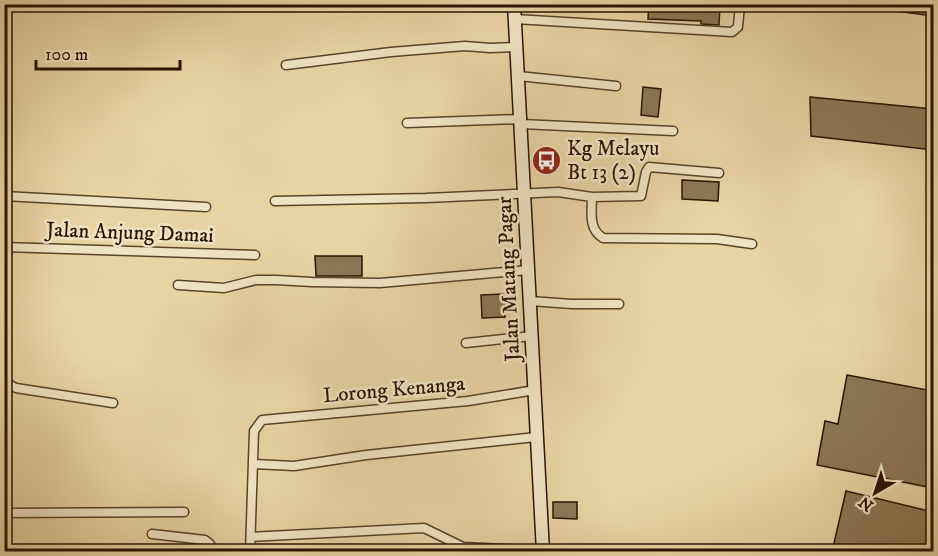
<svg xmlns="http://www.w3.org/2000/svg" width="938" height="556" viewBox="0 0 938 556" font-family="'IM FELL DW Pica',serif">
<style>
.building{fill:#8c7755;stroke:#291300;stroke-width:1.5}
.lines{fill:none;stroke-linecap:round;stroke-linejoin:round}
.street-casing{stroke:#594329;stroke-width:11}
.secondary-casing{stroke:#291300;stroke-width:15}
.street{stroke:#f0e3c3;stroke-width:8}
.secondary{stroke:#f0e3c3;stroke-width:12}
.labels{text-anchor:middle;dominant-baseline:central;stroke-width:5;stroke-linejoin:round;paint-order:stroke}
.poi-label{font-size:21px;fill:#291300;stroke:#f0e3c3;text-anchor:start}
.street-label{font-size:21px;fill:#291300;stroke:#f0e3c3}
</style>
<rect width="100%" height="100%" fill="#e8d4a3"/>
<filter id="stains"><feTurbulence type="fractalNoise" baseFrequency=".00333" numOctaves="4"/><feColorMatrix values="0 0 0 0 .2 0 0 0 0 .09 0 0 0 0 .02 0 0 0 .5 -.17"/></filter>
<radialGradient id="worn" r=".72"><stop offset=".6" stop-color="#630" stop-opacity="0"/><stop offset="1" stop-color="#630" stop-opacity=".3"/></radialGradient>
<path class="building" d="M649,4H720L719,25L701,24V21L648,19Z
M880,4H933V16L880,9Z
M643,87L661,89L658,117L641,115Z
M810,97L933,109V150L811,136Z
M682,180L719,182L718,201L682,199Z
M315,256H362V276H316Z
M504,294V302H510V310H504L505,317L482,318L481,295Z
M847,375L933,391V488L817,465L825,421L838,424Z
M846,491L933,512V552H832Z
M553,502H577V519L553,518Z"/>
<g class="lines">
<defs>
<path id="street" d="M515,19L732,32L738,27L740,4
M286,65L391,52L465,46L490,48L516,47
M518,76L616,86
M407,123L520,119
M521,124L673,131
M4,196L206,207
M592,197C592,212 588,229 603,238L717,239L752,244
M275,201L426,198L558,192L592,197L641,196L646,172L649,167L719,173
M4,247L255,255
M178,285L224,288L256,280H276L312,282L380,283L528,270
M530,301L572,304H619
M466,343L532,336
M4,382L16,388L113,403
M253,464L294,466L366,455L536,437
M4,513L184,512
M152,534L205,540L210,544L213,552
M251,537L424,528L463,547L543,551
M250,552L254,431L262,420L468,401L535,390"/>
<path id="secondary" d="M514,4L543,552"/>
</defs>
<use href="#street" class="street-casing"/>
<use href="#secondary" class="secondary-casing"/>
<use href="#street" class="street"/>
<use href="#secondary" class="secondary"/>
</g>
<defs>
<symbol id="bus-disc" viewBox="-11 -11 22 22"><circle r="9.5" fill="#8f2418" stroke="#f0e3c3"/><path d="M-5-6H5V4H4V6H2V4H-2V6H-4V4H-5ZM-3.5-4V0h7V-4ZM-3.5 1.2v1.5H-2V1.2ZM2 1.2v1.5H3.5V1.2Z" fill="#fff"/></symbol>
</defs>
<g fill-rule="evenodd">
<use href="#bus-disc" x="530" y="144" width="33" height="33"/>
</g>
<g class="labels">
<g class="poi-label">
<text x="567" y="149">Kg Melayu<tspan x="567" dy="24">Bt 13 (2)</tspan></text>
</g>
<g class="street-label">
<text transform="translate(130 233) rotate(2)">Jalan Anjung Damai</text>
<text transform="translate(509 279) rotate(-93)">Jalan Matang Pagar</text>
<text transform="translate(394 390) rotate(-5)">Lorong Kenanga</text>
</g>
</g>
<rect width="938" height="556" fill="none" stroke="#e8d4a3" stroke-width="24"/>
<rect x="6" y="6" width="926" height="544" fill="none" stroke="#291300" stroke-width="3"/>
<rect x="12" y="12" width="914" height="532" fill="none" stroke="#291300" stroke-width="1.5"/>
<g transform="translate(875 493) rotate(219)" stroke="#f0e3c3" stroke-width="4.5" paint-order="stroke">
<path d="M0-4.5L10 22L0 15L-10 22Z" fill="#291300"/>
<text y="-9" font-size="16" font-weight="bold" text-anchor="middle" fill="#291300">N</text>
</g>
<path d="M36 60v9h144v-9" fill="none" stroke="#291300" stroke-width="3"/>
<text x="45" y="60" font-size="18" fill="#291300" stroke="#f0e3c3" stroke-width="4.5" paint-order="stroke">100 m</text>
<rect width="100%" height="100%" filter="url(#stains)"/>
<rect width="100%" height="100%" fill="url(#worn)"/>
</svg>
